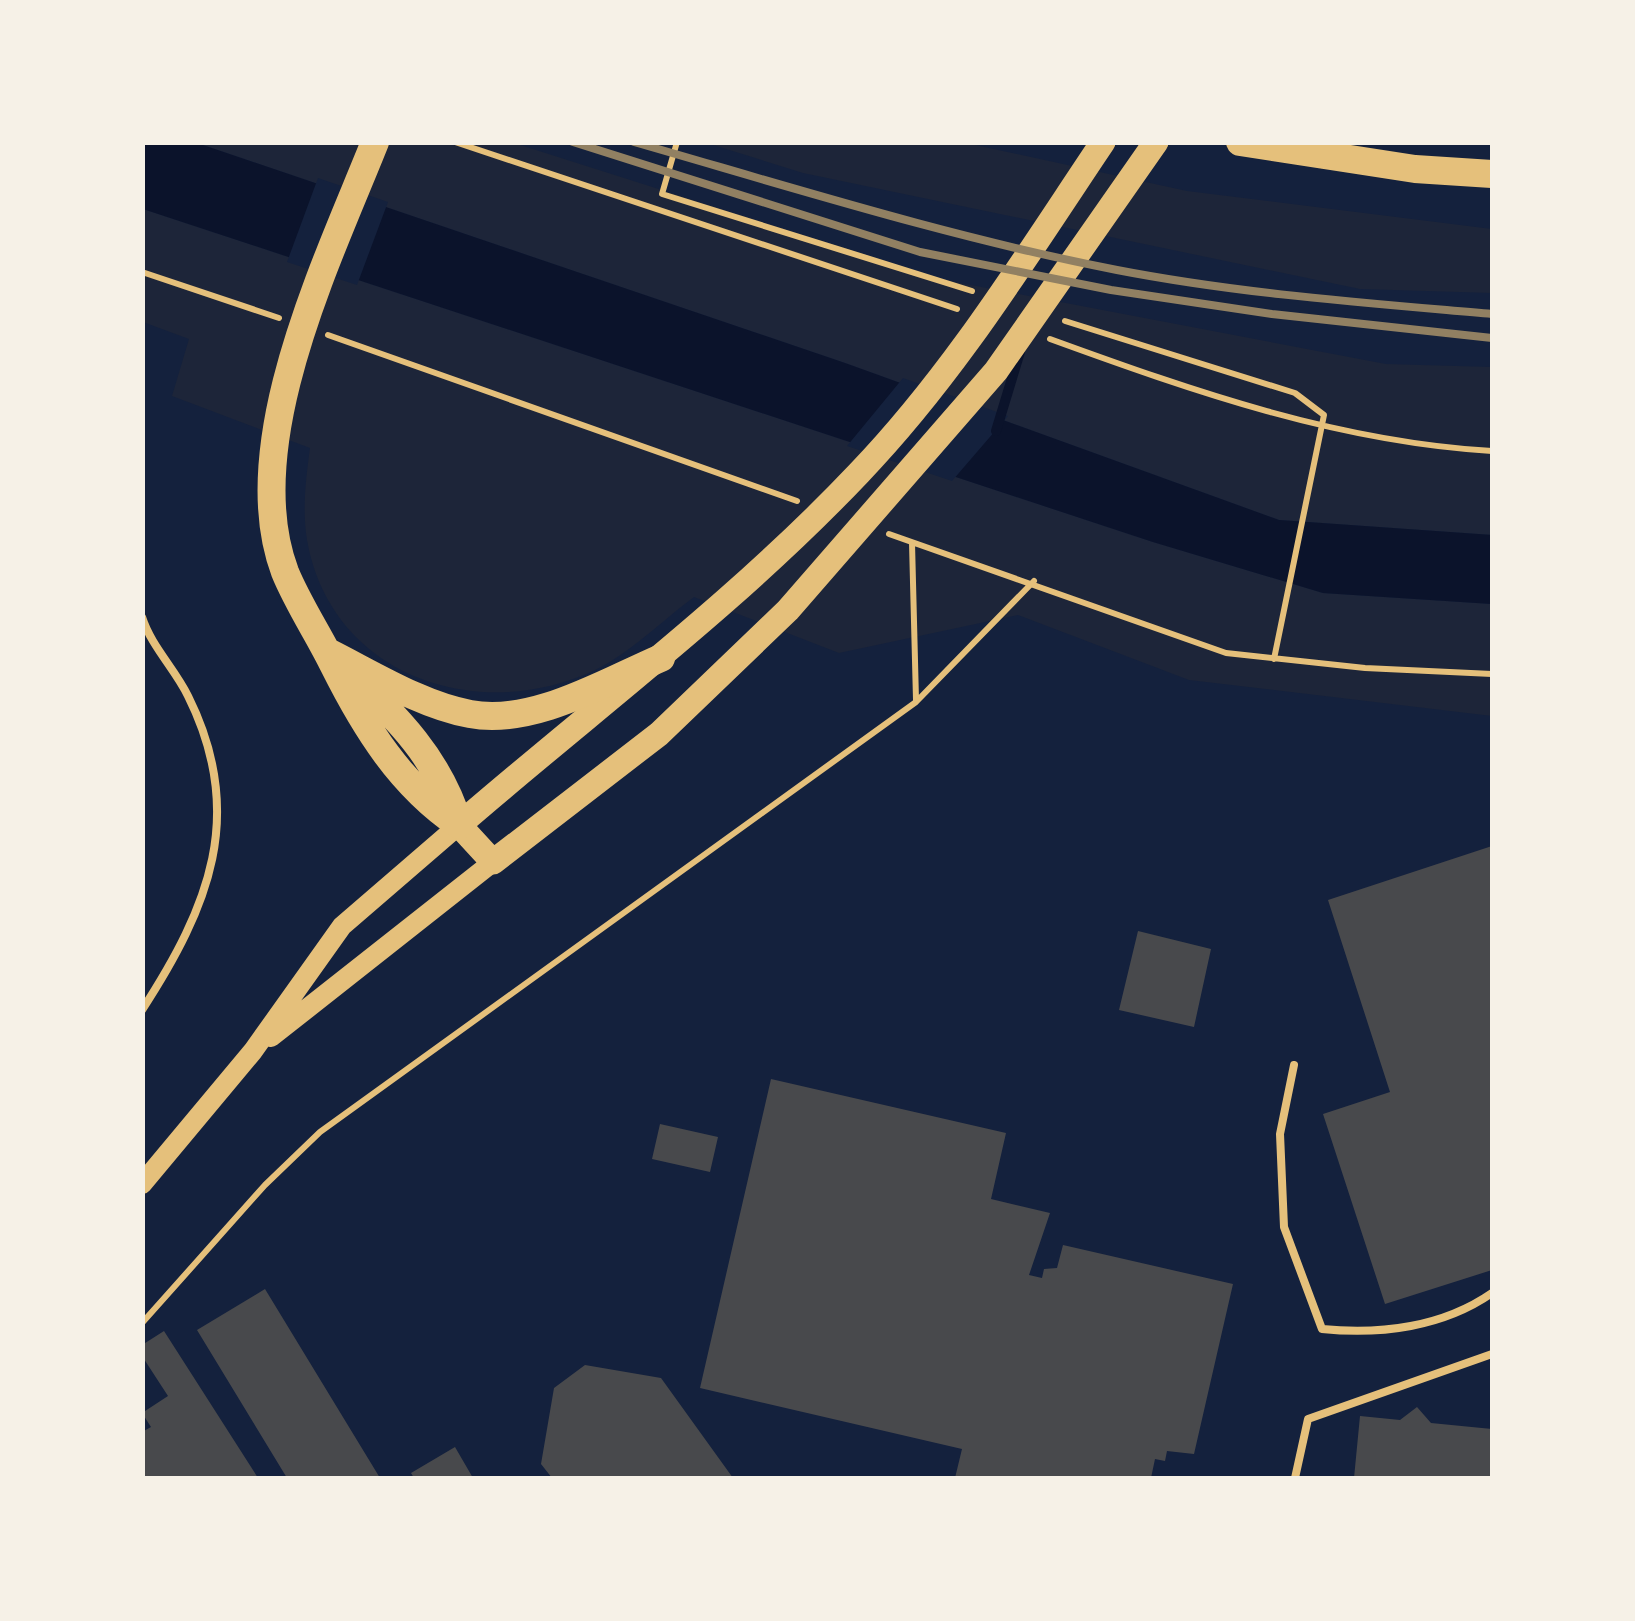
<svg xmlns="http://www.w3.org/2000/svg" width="1635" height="1621" viewBox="0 0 1635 1621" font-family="Lato,sans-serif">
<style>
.green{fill:#1d2539}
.water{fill:#0b132b}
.pier{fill:#14213d}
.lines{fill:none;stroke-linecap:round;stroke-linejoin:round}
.stream{stroke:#0b132b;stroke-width:10}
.building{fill:#48494c}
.path{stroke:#e5c07b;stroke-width:6}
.service{stroke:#e5c07b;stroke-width:8}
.secondary{stroke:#e5c07b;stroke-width:20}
.primary{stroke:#e5c07b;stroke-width:25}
.trunk{stroke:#e5c07b;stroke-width:28}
.rail{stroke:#918062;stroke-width:8}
</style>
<rect width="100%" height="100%" fill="#14213d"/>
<path class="green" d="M197,143H514L945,280L1386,364L1492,367V535L1279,520L845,363Z
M707,143H966L1187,191L1492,229V293L1360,289L803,173Z
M143,209L1153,542L1323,593L1492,604V716L1189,680L1018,615L839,653L694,597C663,620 630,653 595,670C479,725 331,677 307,540C302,510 306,477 310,448L172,396L189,339L143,322Z"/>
<path class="water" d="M143,143H197L845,363L1279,520L1492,535V604L1323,593L1153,542L143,209Z"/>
<path class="pier" d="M318,178L388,202L357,285L287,262Z
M903,378L1008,416L952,481L847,446Z"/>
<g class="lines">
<path class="stream" d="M996,431L1020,352"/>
</g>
<path class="building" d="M1492,846V1270L1385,1304L1323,1114L1390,1092L1328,900Z
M1138,931L1211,949L1194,1027L1119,1010Z
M771,1079L1006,1133L991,1199L1050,1213L1029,1275L1042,1278L1044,1269L1057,1268L1063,1245L1233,1284L1194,1454L1167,1451L1165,1461L1155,1459L1151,1478H955L962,1449L700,1388Z
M660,1124L718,1137L710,1172L652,1159Z
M265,1289L380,1478H287L197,1330Z
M164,1331L258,1478H142V1432L151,1427L142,1413L168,1396L142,1356V1345Z
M585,1365L661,1378L733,1478H552L541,1464L554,1388Z
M1417,1407L1431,1423L1492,1429V1478H1354L1360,1416L1400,1420Z
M455,1447L473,1478H414L411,1473Z"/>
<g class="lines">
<path class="path" d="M455,142L957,309
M677,142L662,194L972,291
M142,272L279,318
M1065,321L1295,393L1324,415L1274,659
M328,335L797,501
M1050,339C1193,391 1338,442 1492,451
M889,534L1226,653L1365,668L1492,674
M912,543L916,700
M142,1323L265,1185L320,1132L916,702L1034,581"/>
<path class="service" d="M142,617C151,646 175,669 188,696C247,814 209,907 142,1010
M1294,1065L1280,1134L1284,1227L1322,1329C1381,1335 1443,1327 1492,1293
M1295,1478L1308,1419L1492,1354"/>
<path class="secondary" d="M271,1037L493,862
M142,1184L253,1051L342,926L459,825"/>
<path class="primary" d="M1103,142C1027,255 954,374 859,473C736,603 594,708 459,825L493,862L659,734L788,610L996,371L1156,142"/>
<path class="trunk" d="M375,142C328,260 237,445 285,572C298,604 319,635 334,666C365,728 401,786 459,825
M1240,142L1415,169L1492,174
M328,652C372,674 421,705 470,714C533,726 605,682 661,658
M348,671C397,718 439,758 459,825"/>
<path class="rail" d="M573,142L920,252L1111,290L1272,314L1492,338
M634,142C794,188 953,238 1117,270C1241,294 1367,303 1492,314"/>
</g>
<rect width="1635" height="1621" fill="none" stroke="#f6f1e7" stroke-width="290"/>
</svg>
